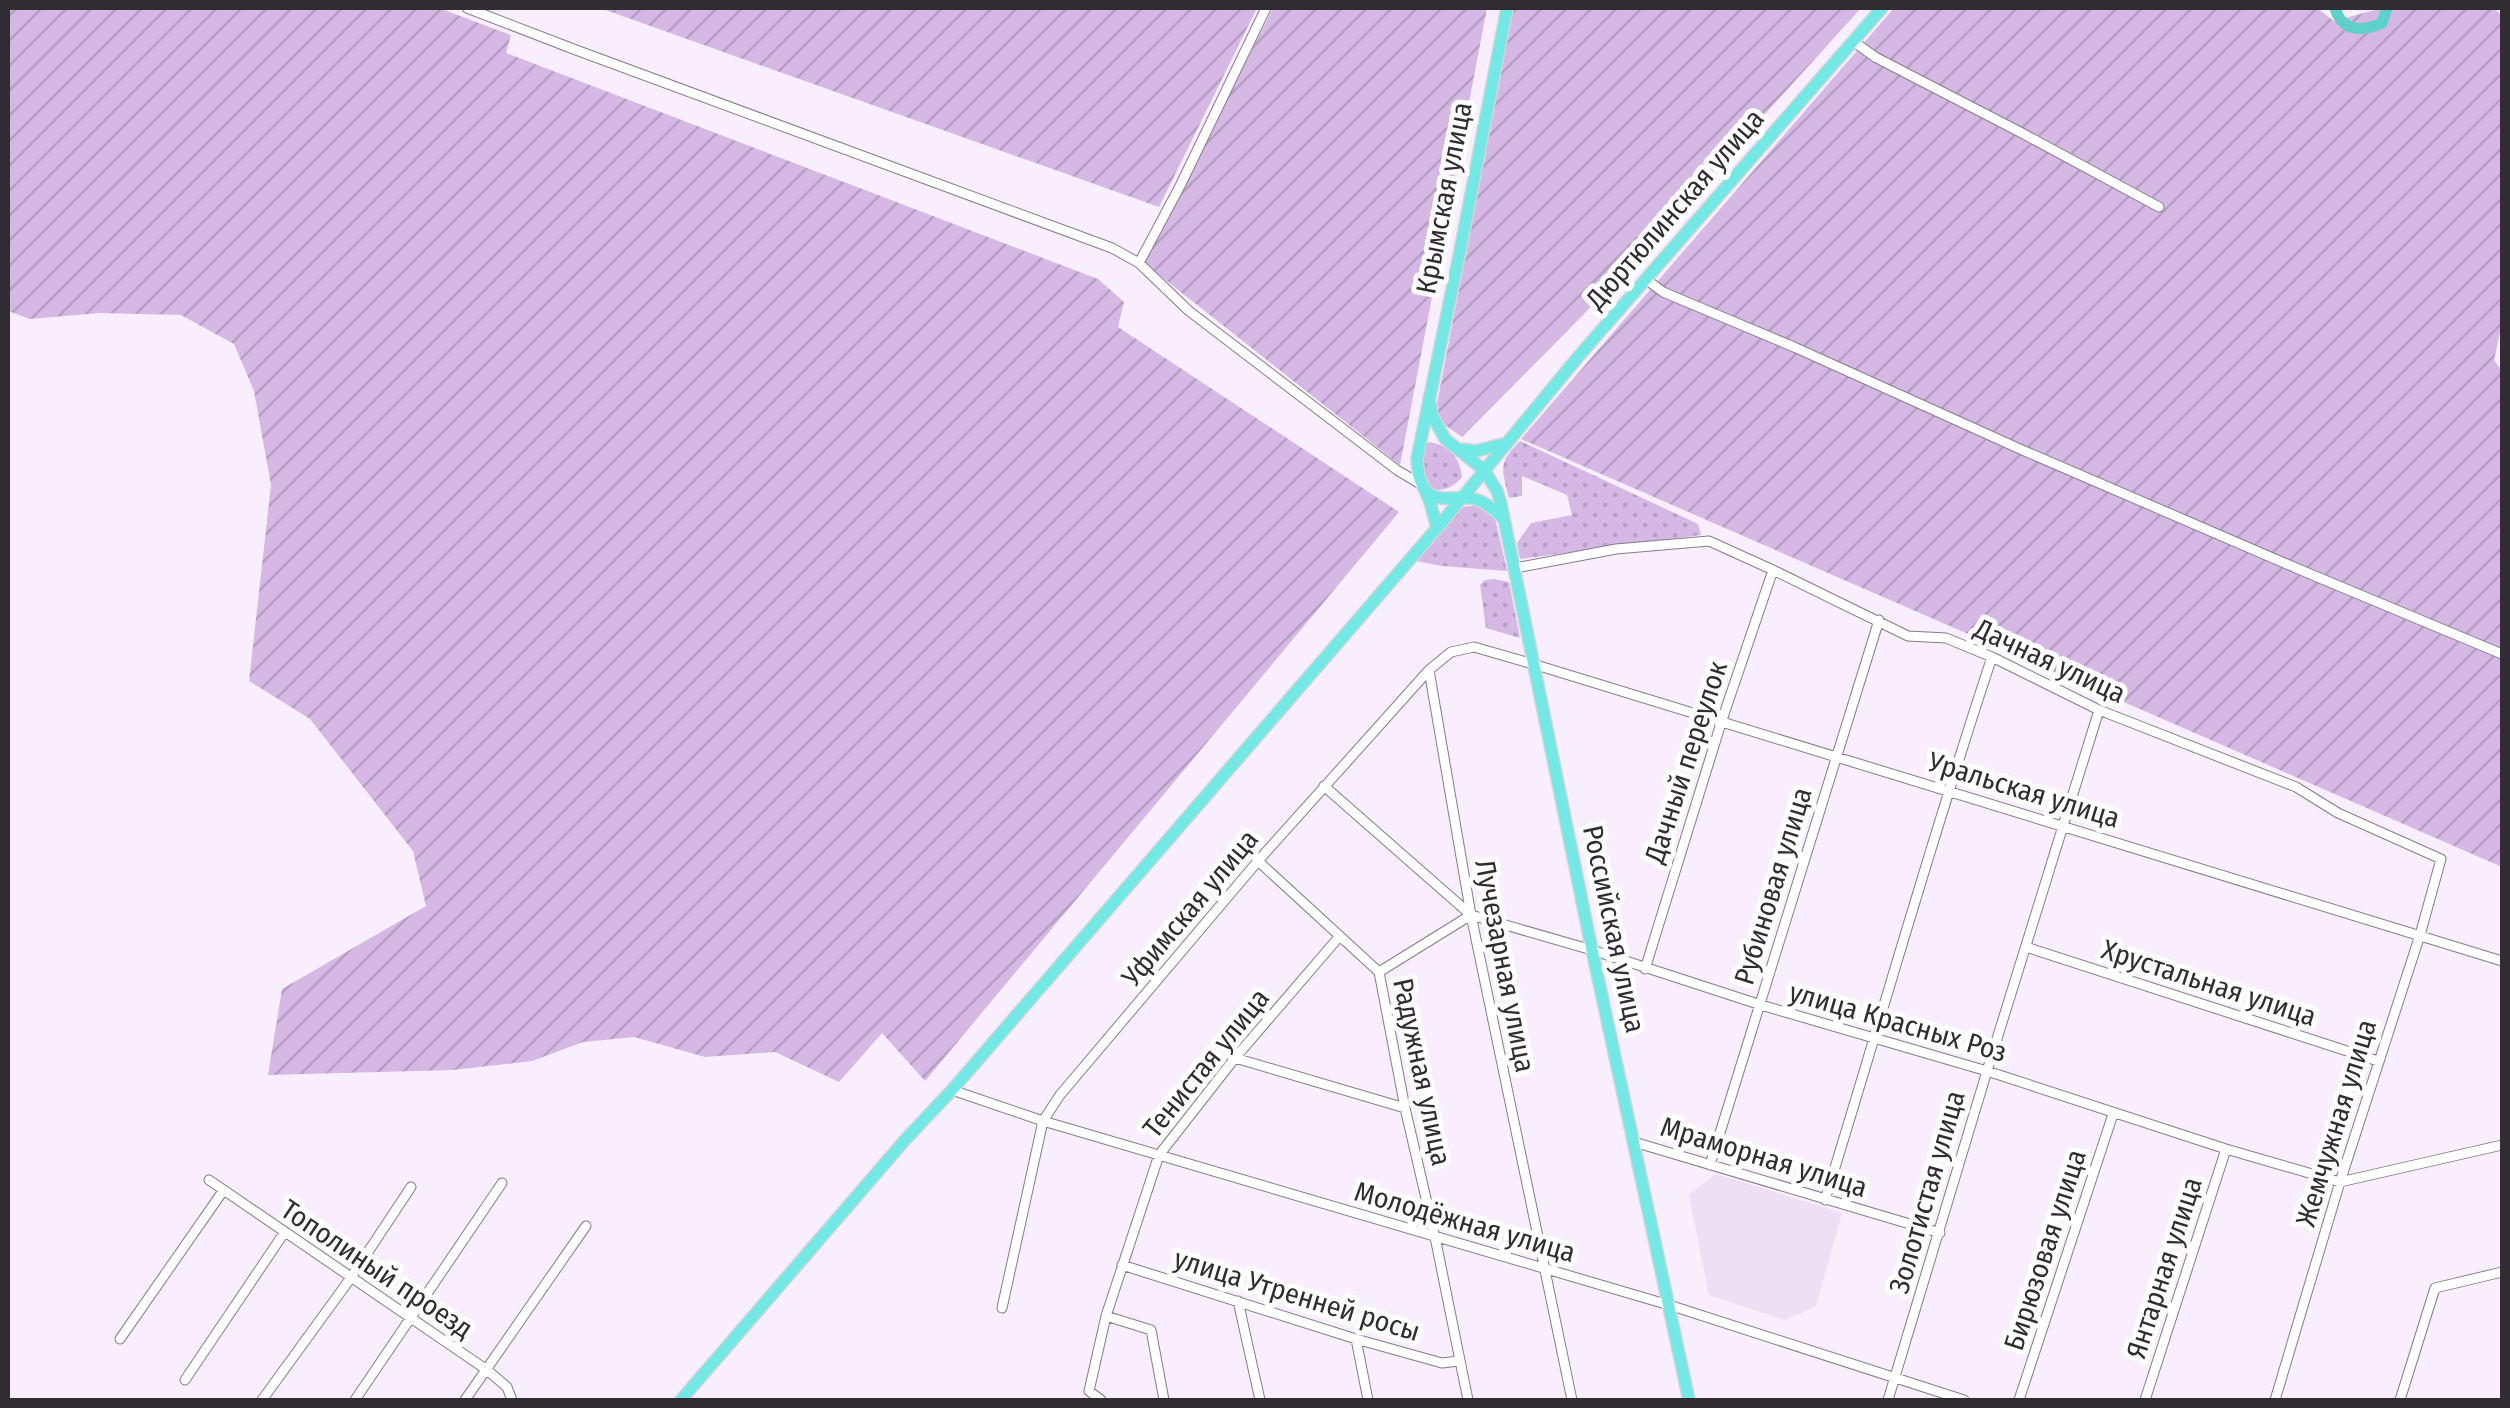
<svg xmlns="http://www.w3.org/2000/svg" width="2510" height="1408" viewBox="0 0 2510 1408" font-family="'Fira Sans Condensed',sans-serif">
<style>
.built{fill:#eddff4}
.grass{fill:url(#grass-dots)}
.garden{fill:url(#garden-furrows)}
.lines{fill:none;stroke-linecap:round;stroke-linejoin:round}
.river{stroke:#5dd1ca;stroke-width:11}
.minor-casing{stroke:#857d8a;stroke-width:11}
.major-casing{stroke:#d6d5d6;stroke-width:14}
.minor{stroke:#fff;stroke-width:9}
.major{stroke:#73e9e5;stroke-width:11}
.labels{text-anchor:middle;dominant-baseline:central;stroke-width:10;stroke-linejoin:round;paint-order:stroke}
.street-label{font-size:28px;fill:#302c32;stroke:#fff}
</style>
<defs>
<pattern id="grass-dots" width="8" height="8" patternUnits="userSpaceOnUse" patternTransform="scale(2.5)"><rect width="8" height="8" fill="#d5b8e4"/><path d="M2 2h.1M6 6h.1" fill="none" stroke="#b79ec4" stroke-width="1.8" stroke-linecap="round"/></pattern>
<pattern id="garden-furrows" width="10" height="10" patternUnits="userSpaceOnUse" patternTransform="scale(2.5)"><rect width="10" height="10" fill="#d5b8e4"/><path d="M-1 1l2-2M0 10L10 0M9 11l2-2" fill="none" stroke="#b79ec4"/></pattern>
</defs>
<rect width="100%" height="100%" fill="#f8eefd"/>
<path class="built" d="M1716,1174L1842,1213L1816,1306L1785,1320L1709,1295L1689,1195Z"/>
<path class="grass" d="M1520,441L1698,524L1701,535L1520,559L1517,543L1531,523L1572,515L1567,495L1522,476V496L1509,498C1502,469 1497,464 1520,441Z
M1429,442C1449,445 1460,458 1462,477C1449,494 1424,496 1420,470C1419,463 1422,453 1423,446Z
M1481,505L1495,518L1507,571L1442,566L1416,561L1462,507Z
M1493,579L1509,582L1520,638L1486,628L1480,585L1485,580Z"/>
<path class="garden" d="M8,8H439L511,35L506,53L1098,279L1124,302L1118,327L1399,512L925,1081L882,1033L839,1082L775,1052L705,1057L634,1037L583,1042L532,1061L453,1070L268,1075L282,989L426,906L413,851L310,719L249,681L271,485L254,391L234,344L181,315L100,313L30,319L8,311Z
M600,8H1257L1159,207Z
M1273,8H1487L1400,465L1144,263Z
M1513,8H1861L1584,314L1462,437L1439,421L1437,404Z
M1894,8H2317L2334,21L2382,8H2494L2502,16V323L2494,360L2502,371V867L1521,439Z"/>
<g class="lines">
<path class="river" d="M2335,8C2342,32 2362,32 2382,23L2387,8"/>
<defs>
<path id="minor" d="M467,8L576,50L1112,248L1139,263L1189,311L1397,470L1422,485
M1853,41L1875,57L2020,132L2159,207
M1139,263L1180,186L1266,8
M1647,280L1663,292L1794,347L2020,449L2303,571L2502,654
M1515,568L1616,549L1709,541L1773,570L1908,636L1946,638L1992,657L2099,710L2296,787L2338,813L2441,859L2420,935L2340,1182L2275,1400
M1429,670L1471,915L1572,1400
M1324,786L1471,915L1592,950L1761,1005L1987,1071L2226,1149L2340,1182L2502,1145
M1258,861L1379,972L1405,1108L1435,1237L1468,1400
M2026,947L2378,1061
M1645,969L1722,720L1773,570
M1379,972L1471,915
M1235,1058L1405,1108
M952,1090L1043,1121L1669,1305L1964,1400
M1634,1142L1940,1233
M1710,1165L1879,620
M209,1180L487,1370L507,1387L512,1400
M1825,1200C1881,1019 1932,837 1992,657
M1122,1265L1356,1339L1442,1363L1459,1361
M1238,1301L1260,1400
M1002,1308L1043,1121L1060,1095L1258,861L1429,670L1451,652L1474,647L1533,664L2502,961
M1106,1316L1151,1330L1164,1400
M120,1339L223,1191
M1356,1339L1368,1400
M185,1380L284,1233
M262,1400L350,1279L411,1187
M355,1400L502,1183
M465,1400L586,1226
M1101,1400L1089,1391L1106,1316L1159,1155L1235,1058L1339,937
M1888,1400L1987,1071L2099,710
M2019,1400L2113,1114
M2145,1400L2226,1149
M2400,1400L2435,1288L2502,1272"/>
<path id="major" d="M1429,398L1432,415L1445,439L1484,470L1497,491L1501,504L1592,950L1689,1400
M1458,449L1476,451L1507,443
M1427,492C1441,503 1452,496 1468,498C1483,499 1493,509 1504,519
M1437,528L1430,502L1419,477L1417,459L1459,256L1507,8
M681,1400L905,1140L952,1090L1437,528L1578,357L1882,8"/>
</defs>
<use href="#minor" class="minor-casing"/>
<use href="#major" class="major-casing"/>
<use href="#minor" class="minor"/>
<use href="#major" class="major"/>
</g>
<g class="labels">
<g class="street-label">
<text transform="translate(1444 198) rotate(-79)">Крымская улица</text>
<text transform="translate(1675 209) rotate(-49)">Дюртюлинская улица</text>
<text transform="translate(2050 661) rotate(25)">Дачная улица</text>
<text transform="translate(1686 762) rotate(-72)">Дачный переулок</text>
<text transform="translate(2024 790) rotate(17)">Уральская улица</text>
<text transform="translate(1773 886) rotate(-73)">Рубиновая улица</text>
<text transform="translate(1190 908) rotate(-50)">Уфимская улица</text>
<text transform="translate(1614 929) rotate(78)">Российская улица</text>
<text transform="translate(1505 966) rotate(79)">Лучезарная улица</text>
<text transform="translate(2209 983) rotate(18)">Хрустальная улица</text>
<text transform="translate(1898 1022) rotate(16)">улица Красных Роз</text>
<text transform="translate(1206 1063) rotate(-51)">Тенистая улица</text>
<text transform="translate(1422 1072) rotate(78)">Радужная улица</text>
<text transform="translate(2336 1123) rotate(-73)">Жемчужная улица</text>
<text transform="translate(1764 1157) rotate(17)">Мраморная улица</text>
<text transform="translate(1927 1192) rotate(-74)">Золотистая улица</text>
<text transform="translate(1465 1222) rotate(16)">Молодёжная улица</text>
<text transform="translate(2045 1250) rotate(-72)">Бирюзовая улица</text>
<text transform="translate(2164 1268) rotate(-72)">Янтарная улица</text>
<text transform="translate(377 1269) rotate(34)">Тополиный проезд</text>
<text transform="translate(1297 1295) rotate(17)">улица Утренней росы</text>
</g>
</g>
<rect width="2510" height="1408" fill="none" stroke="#302c32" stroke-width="20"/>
</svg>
